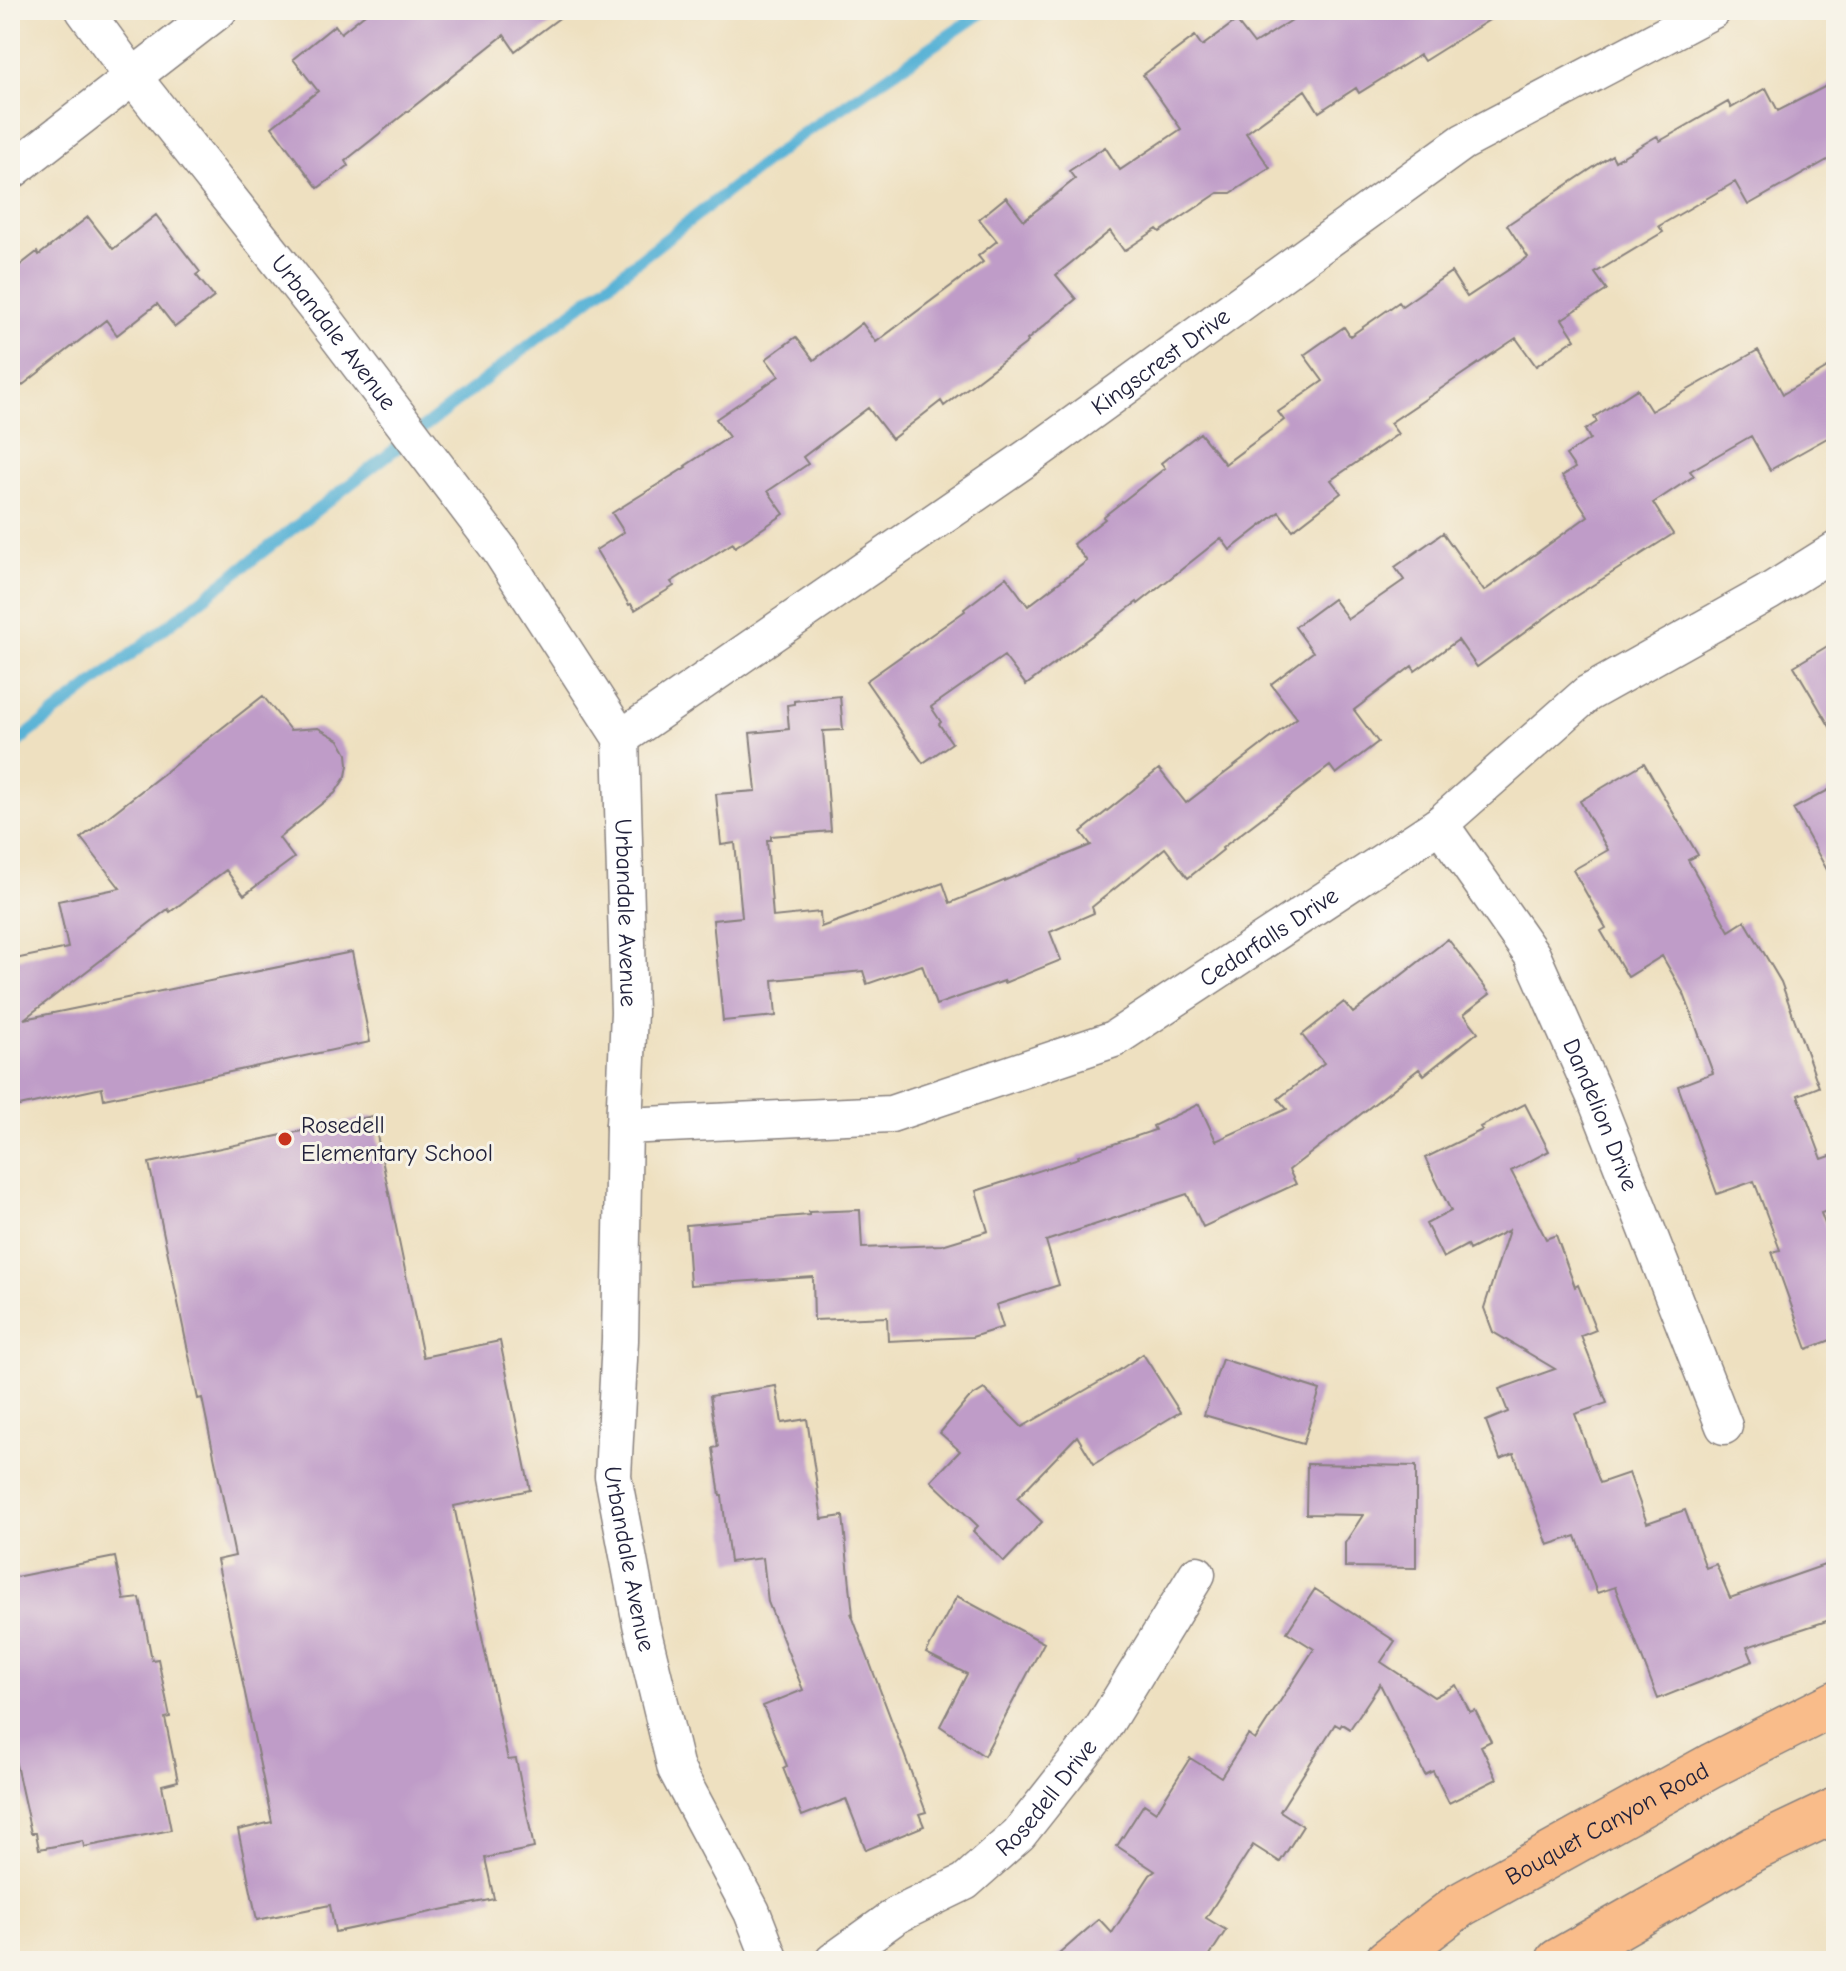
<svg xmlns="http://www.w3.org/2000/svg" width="1846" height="1971" viewBox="0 0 1846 1971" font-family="'Comic Neue',sans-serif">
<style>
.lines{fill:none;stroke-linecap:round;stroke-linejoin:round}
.stream{stroke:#58b2d6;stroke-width:12}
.building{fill:#bf9cc8}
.street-casing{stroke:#88817e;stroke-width:39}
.primary-casing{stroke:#88817e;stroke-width:47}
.street{stroke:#fff;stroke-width:36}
.primary{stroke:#f9bc8a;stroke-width:44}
.poi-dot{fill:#c8321e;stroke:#f7f3e8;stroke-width:3}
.labels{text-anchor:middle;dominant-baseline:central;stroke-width:6;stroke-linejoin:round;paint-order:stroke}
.street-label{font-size:24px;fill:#22223b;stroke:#f7f3e8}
.poi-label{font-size:24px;fill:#22223b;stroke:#f7f3e8;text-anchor:start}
</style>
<rect width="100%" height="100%" fill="#f7f3e8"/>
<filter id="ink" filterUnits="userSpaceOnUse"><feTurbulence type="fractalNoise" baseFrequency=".0125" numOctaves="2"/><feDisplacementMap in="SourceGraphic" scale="16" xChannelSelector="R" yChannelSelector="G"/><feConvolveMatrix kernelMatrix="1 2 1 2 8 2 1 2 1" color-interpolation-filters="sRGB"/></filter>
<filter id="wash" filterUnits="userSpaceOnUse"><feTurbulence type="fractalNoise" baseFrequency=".006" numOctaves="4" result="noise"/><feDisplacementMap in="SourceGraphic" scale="32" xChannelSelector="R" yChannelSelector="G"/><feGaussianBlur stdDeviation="1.8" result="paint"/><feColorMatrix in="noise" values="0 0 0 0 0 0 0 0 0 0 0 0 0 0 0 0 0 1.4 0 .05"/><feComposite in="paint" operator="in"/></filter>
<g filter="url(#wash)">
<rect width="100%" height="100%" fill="#eee0c0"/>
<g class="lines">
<path class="stream" d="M10,748L795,139L986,10"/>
</g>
<g id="blocks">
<path class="building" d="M370,10H570L515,51L504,35L345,161L348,166L318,188L272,127L318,91L293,59L335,25L341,33Z
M1308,10H1505L1424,61L1420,55L1359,93L1356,88L1319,112L1305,90L1246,133L1270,168L1231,193H1218L1160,232L1157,229L1124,251L1110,231L1056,275L1076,299L1027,340L1028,342L944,406L941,401L892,439L868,408L803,457L808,464L768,491L784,514L735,547L733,543L671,582L674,586L635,610L631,604L629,605L596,550L624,532L612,513L686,467L685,466L729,437L716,419L779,376L766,359L796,337L814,360L862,323L876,342L983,262L978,256L997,241L979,219L1006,197L1024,220L1075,179L1069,171L1105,147L1120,170L1181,129L1143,75L1195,36L1202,46L1236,21L1254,44Z
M1836,81V155L1748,205L1735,182L1659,226L1663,232L1595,273L1607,290L1562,319L1575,339L1536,366L1516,338L1390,423L1398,434L1331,480L1341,493L1293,530L1279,512L1230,550L1221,538L1138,604L1137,602L1026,685L1004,656L931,707L941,722L939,724L952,743L923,763L866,681L965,611L964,609L1006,577L1028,606L1087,561L1073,544L1105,519L1103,517L1165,468L1161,463L1200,433L1225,464L1284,420L1278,412L1323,381L1304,355L1344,327L1350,336L1399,302L1402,306L1451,272L1467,297L1528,257L1507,225L1612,155L1615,161L1657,136L1660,141L1728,102L1731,108L1766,88L1778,111Z
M156,215L200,272L196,275L214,297L175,327L157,304L117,335L106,320L10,395V273L37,252L39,255L88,217L113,249Z
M1758,350L1783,394L1836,363V433L1770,470L1751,436L1690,471L1694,476L1653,503L1673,534L1568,601L1477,667L1458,640L1415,671L1412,666L1354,710L1378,742L1336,774L1330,766L1222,848L1223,850L1188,878L1165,848L1092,907L1094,913L1050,932L1061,960L1004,983V981L936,1005L922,965L867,984L863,971L773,980L776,1016L723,1021L713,920L742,917L735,843L721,845L716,794L756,791L750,733L789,729L787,705L794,704V701L840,696L843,730L823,731L831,831L771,836V840H767L773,917L820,912L821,927L943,883L950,903L1091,845L1081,832L1159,769L1186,803L1297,718L1271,684L1313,652L1295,627L1333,599L1348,619L1404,580L1395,567L1443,533L1484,591L1588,516L1562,476L1575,468L1566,455L1590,439L1585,430L1597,422L1594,417L1637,389L1651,411Z
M1836,641V737L1794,666Z
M263,696L290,730L318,728L339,740L347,754L348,765L346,776L335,793L279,838L294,858L244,895L226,870L170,912L168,909L24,1019L352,952L370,1042L104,1099L102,1088L10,1108V960L68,948L58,901L120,888L81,838Z
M1644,763L1698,855L1688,860L1729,931L1745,921L1781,982L1819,1087L1798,1095L1822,1159L1836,1154V1208L1821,1213L1836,1254V1338L1807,1349L1772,1252L1780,1250L1754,1181L1717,1194L1678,1086L1713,1073L1684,994L1662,956L1628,977L1601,931L1606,928L1573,870L1608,850L1580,801Z
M1836,786V886L1793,809Z
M1448,939L1490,994L1464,1014L1478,1032L1424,1075L1419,1069L1289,1170L1296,1184L1203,1227L1187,1194L1046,1241L1059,1285L996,1305L1003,1327L972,1337L888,1341L887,1317L814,1320L813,1277L690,1285L686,1225L809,1215V1212L860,1210L862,1248L942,1245L988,1231L976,1191L1079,1158L1078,1156L1155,1130L1153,1126L1199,1104L1216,1141L1287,1109L1278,1099L1324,1063L1302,1035L1344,1002L1353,1013Z
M1525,1104L1549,1151L1511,1171L1546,1239L1556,1235L1575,1287L1578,1285L1596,1330L1581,1336L1607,1403L1575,1414L1600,1483L1629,1473L1647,1523L1685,1510L1706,1568L1716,1564L1730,1598L1836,1561V1618L1747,1647L1753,1661L1658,1699L1615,1587L1597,1593L1576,1536L1548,1545L1514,1454L1500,1459L1486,1421L1508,1412L1499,1389L1555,1369L1493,1332L1484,1308L1509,1230L1469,1250L1467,1245L1443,1258L1426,1224L1451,1211L1425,1158L1482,1130L1480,1127Z
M373,1116L423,1357L500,1341L530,1490L454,1506L508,1760L516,1759L534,1848L485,1858L494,1899L335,1932L330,1905L257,1920L238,1830L272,1822L217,1560L235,1556L202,1398L198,1399L149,1163Z
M1143,1354L1180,1412L1094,1464L1077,1436L1017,1498L1042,1522L1004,1562L973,1531L978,1526L931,1481L960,1451L940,1433L968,1399L984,1389L1022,1427L1115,1373Z
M1222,1359L1320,1390L1303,1444L1204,1415Z
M776,1386L782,1423L807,1419L822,1519L843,1516L853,1615L851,1613L926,1812L919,1814L924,1826L866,1850L846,1799L802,1816L783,1768L787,1766L763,1706L803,1690L768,1602L763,1558L730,1562L722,1496H720L713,1448L718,1447L710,1396Z
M1307,1464L1416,1466V1568L1345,1567V1543L1363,1515L1306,1514Z
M115,1557L124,1600L140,1598L152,1660L158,1659L170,1717L165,1718L178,1781L162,1785L171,1830L84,1847L83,1841L39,1849L36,1833H31L10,1737V1578Z
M1315,1589L1395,1641L1381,1662L1434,1697L1456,1685L1470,1712L1475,1710L1491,1741L1481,1746L1497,1779L1449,1803L1433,1771L1425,1775L1380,1684L1350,1729L1342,1724L1340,1727L1335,1724L1280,1811L1303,1826L1280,1862L1253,1845L1206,1918L1226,1930L1206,1961H1051L1099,1919L1112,1933L1150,1875L1155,1871L1117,1846L1144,1804L1156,1812L1190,1758L1221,1777L1248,1735L1255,1740L1314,1649L1287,1632Z
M957,1596L1044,1643L984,1756L940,1726L967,1674L926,1653Z"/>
</g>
</g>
<g filter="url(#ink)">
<use href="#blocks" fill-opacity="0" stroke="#88817e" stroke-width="2"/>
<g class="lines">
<defs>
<g id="street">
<path id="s1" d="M84,10L133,77L323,317L499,549L621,738L629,1012L624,1126L620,1340L613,1476L641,1624L676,1769L752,1912L771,1961"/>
<path d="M10,172L219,10"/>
<path id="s2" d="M621,738L1037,451L1463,142L1713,10"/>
<path id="s3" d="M1440,824L1532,955L1595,1097L1724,1426"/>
<path id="s4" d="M624,1126L891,1114L1114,1039L1440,824L1587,694L1769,592L1836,550"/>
<path id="s5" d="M833,1961L897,1915L965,1882L1019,1834L1102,1729L1197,1574"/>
</g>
<g id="primary">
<path id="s6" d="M1387,1961L1460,1905L1711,1766L1836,1703"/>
<path d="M1558,1961L1756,1848L1836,1810"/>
</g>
</defs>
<use href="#street" class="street-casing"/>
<use href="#primary" class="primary-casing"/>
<use href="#street" class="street"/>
<use href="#primary" class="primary"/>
</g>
</g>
<circle class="poi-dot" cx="285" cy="1139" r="8"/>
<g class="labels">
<g class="street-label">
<text stroke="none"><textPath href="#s1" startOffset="408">Urbandale Avenue</textPath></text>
<text stroke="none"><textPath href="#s2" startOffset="658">Kingscrest Drive</textPath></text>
<text stroke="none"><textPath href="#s1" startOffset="1080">Urbandale Avenue</textPath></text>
<text stroke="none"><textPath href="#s4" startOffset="688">Cedarfalls Drive</textPath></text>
<text stroke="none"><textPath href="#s3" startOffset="334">Dandelion Drive</textPath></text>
<text stroke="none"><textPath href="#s1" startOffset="1728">Urbandale Avenue</textPath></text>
<text stroke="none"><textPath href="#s5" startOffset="272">Rosedell Drive</textPath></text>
<text stroke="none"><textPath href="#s6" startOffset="260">Bouquet Canyon Road</textPath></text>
</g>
<g class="poi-label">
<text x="301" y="1125">Rosedell<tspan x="301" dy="28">Elementary School</tspan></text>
</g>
</g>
<rect width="1846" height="1971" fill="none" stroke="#f7f3e8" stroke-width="40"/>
</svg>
